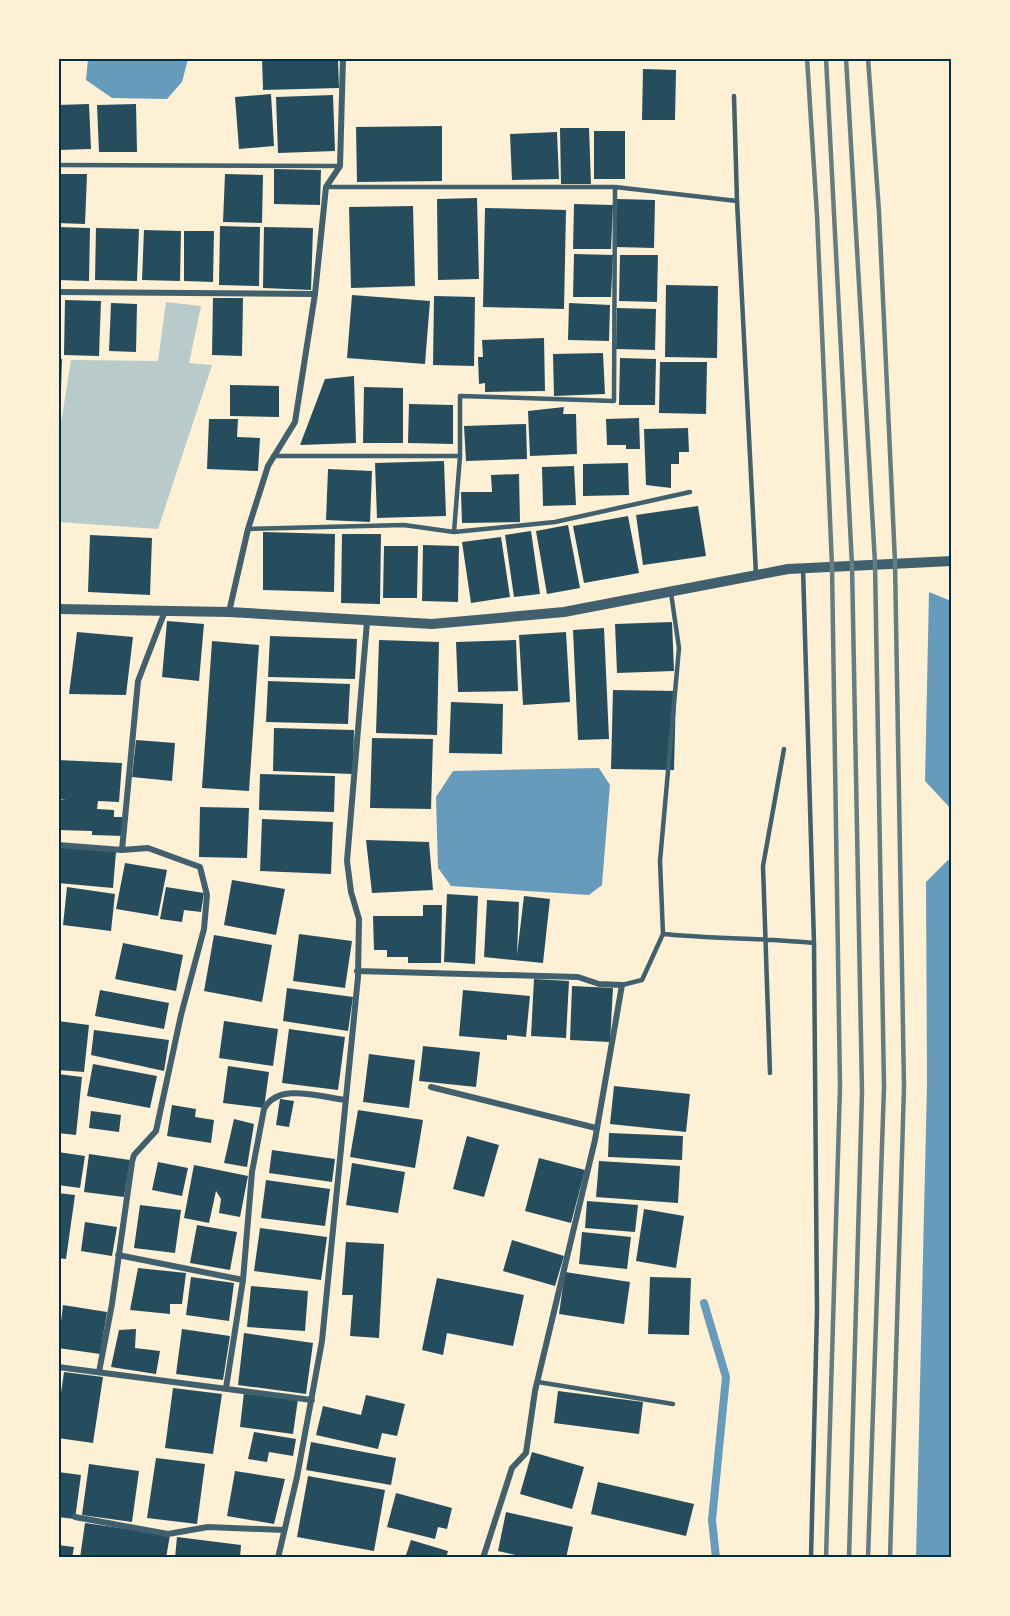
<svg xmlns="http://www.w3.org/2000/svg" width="1010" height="1616" viewBox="0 0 1010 1616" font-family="'Varela Round',sans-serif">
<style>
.green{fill:#b9caca}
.water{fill:#669bbc}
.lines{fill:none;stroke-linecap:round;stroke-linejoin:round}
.stream{stroke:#669bbc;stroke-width:8}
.building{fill:#264d5e}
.service{stroke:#3f606c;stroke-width:4.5}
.minor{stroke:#3f606c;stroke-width:6}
.tertiary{stroke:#3f606c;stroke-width:10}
.rail{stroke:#657d81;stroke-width:4.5}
.neatline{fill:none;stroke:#003049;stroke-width:2}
</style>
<rect width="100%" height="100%" fill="#fdf0d5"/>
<path class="green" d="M166,302L201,306L189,363L212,365L158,529L59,522V436L71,360L158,361Z"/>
<path class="water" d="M88,59V58L188,59L182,82L167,99L112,98L86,80Z
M929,592L951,601V809L925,781Z
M599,768L610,785L602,885L589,895L451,886L438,868L436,797L453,771Z
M948,860L952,862V1557L916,1558L927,1084L926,882Z"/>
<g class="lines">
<path class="stream" d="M704,1303L726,1377L712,1520L716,1558"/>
</g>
<path class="building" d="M262,58H338L339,88L263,90Z
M643,69L676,70L675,120H642Z
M271,94L274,146L239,149L235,97Z
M333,95L335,151L278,153L276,97Z
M89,104L91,149L58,150V105Z
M136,104L137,152H99L97,105Z
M442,126V181L357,182L356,127Z
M560,128H589L591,184H561Z
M594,131H625V179H594Z
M557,132L559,179L512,180L510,134Z
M274,169L321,170L320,205L274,204Z
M58,174H87L85,224L58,223Z
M225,174L263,175L262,223L223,222Z
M477,198L479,279L438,280L437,199Z
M617,199L655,200L654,248L616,247Z
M574,204L613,205L611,249H573Z
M413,206L415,286L351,288L349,207Z
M485,208L566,210L564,309L483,307Z
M220,226L260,227L259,286L219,285Z
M58,227L90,228L89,281L58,280Z
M264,227L313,228L311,290L263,288Z
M96,228L139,229L137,281L95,280Z
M144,230L181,231L180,281L142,280Z
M184,231H214L213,282L184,281Z
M574,254L613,255L611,297H573Z
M620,255H658L657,302L619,301Z
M666,285L718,286L717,358L665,357Z
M352,295L430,301L425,364L347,358Z
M434,296L475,297L474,366L433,365Z
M213,298H243L242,356L212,355Z
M65,300L101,301L99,356L64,355Z
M111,303L137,304L136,352L109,351Z
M569,303L610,305L609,341L568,340Z
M617,308L656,309L655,350L616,349Z
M544,338L545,391L485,392V383L479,384L478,357H483L482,340Z
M603,353L605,394L554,396L553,354Z
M620,358L656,359L655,405H619Z
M58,359H62L61,390H58Z
M660,362H707L706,414L659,413Z
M354,376L356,443L300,445L325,379Z
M230,385L279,386V417L230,416Z
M364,387L403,388V443H363Z
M409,404L453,405V444L408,443Z
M564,407L563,414H576L577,454L530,456L528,411Z
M639,418L640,449H626V445H607L606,419Z
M209,419H238L237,437L260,438L258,471L207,469Z
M526,424L527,459L466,461L464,426Z
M688,428L689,452H679V464H671V488L646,485L644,429Z
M444,461L446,516L377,518L375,463Z
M628,463L629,495L583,496V464Z
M574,466L576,505L543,506L542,467Z
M328,469L372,471L370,522L326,520Z
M519,474L520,522L462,523L461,492H492L491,475Z
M698,506L706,556L643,565L636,515Z
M628,516L639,573L584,583L573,526Z
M568,525L580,588L547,594L536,531Z
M531,531L540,594L514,597L505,535Z
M263,532L335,534L334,592L263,590Z
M342,534H381L380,604L341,603Z
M90,535L152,538L150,595L88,592Z
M501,537L510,597L471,603L462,542Z
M423,545L459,546L458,602L422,601Z
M384,546H418L417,598H383Z
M167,621L204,624L199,681L162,677Z
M672,622L674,671L617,673L615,624Z
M604,628L609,739L578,740L573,630Z
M77,632L133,637L126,695L69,694Z
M566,632L570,702L523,705L519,635Z
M270,636L357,639L355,679L268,677Z
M379,640L439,642L437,735L376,733Z
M516,640L518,691L458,692L456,642Z
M212,641L259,645L249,791L202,788Z
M268,681L350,684L348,724L266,722Z
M613,690L676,691L674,770L611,769Z
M451,702L503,704L502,754L449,753Z
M274,728L354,730L353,774L273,771Z
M372,738L433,739L431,809L370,808Z
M136,740L175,743L172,781L132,777Z
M58,760L122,763L119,802L98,801L97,809L114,810V817H123V836L92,835V831L58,830V800H66L58,799Z
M260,774L335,776L334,812L259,810Z
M200,807L249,808L247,858L199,857Z
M262,819L333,822L331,874L260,871Z
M366,840L429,842L433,890L372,893Z
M60,847L116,852L113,888L58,883Z
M125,863L167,870L158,916L116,909Z
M232,880L285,889L276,935L224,925Z
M67,887L115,894L111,931L63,925Z
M166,887L204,893L201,912L184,910L182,922L160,919Z
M447,894L478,896L475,964L444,962Z
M524,896L550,899L543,963L484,957L487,900L519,902L517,955Z
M423,905H442L441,963H408V957H387V950H374L373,916H423Z
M299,934L352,941L345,988L293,981Z
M214,935L272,945L262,1002L204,991Z
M123,943L183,955L176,991L115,979Z
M534,979L569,981L566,1038L531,1036Z
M572,986L613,988L610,1042L570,1040Z
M287,988L353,997L348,1031L283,1021Z
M100,990L169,1003L164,1029L95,1016Z
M463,990L530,996L526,1037L507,1035V1040L459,1036Z
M58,1021L89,1025L84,1072L58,1070Z
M224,1021L278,1029L273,1066L219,1058Z
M289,1029L345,1037L338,1090L282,1083Z
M94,1030L169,1040L164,1071L91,1055Z
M423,1046L480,1052L476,1087L419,1081Z
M369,1054L415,1060L409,1108L363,1102Z
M93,1064L157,1076L150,1108L87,1096Z
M228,1066L269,1072L264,1108L223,1103Z
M58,1074L82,1077L76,1135L58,1133Z
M614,1086L690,1094L686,1132L610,1124Z
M280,1099L294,1101L289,1127L276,1125Z
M172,1105L196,1109L195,1117L214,1120L211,1143L167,1136Z
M358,1110L423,1120L415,1168L350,1157Z
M91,1111L121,1115L119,1132L89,1128Z
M234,1119L254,1124L247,1167L224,1163Z
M609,1133L683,1136L682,1160L608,1157Z
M467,1136L499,1145L484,1197L453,1189Z
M272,1150L335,1159L332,1182L269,1173Z
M58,1152L85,1156L80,1188L58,1185Z
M89,1154L130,1160L124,1197L84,1192Z
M539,1158L585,1170L571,1223L525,1211Z
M599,1161L680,1166L678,1203L596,1197Z
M158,1162L188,1168L182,1196L152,1190Z
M352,1163L405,1172L398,1213L346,1205Z
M194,1165L248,1176L240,1217L219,1213L221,1199L216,1191L209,1223L184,1218Z
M266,1180L330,1189L325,1226L261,1218Z
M58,1193L75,1195L66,1259L58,1258Z
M587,1201L638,1205L635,1232L585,1228Z
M140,1205L181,1210L175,1253L134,1248Z
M644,1209L684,1216L676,1268L636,1261Z
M85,1222L117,1227L112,1256L81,1251Z
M197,1225L237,1232L230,1270L190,1263Z
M260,1228L327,1237L321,1280L254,1271Z
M582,1232L631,1237L627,1269L579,1264Z
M512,1240L564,1256L555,1286L503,1271Z
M346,1242L384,1244L379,1338L350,1336L353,1295H342Z
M138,1268L186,1273L182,1304H170V1314L130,1310Z
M565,1272L630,1282L624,1324L559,1314Z
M191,1277L234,1283L229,1321L186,1315Z
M650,1277L691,1278L689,1335L648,1334Z
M437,1278L524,1295L513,1346L447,1333L443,1355L422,1350Z
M251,1286L308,1291L305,1331L247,1327Z
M63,1305L107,1312L100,1354L58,1348Z
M136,1329L135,1348L160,1351L156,1374L111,1367L119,1330Z
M182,1329L230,1336L223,1380L176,1374Z
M244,1333L313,1343L306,1394L238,1385Z
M64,1372L103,1377L93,1443L58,1438V1414Z
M173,1388L222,1394L213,1454L165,1448Z
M558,1391L643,1402L639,1434L554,1423Z
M244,1392L298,1399L293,1434L240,1427Z
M366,1395L405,1404L397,1436L382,1433L378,1449L316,1435L323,1406L361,1415Z
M254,1432L296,1439L293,1456L269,1452L267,1462L248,1459Z
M311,1442L396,1458L391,1485L306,1470Z
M532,1452L584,1467L572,1509L520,1494Z
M156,1458L205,1464L197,1524L147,1518Z
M89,1464L139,1471L132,1522L82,1515Z
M235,1471L285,1479L274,1524L227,1516Z
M58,1472L81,1475L75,1519L58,1517Z
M308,1476L385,1490L374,1551L297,1537Z
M598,1482L694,1504L686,1536L591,1514Z
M396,1493L452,1508L447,1529L438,1527L435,1539L387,1527Z
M506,1512L573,1527L566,1558H528L498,1551Z
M85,1523L170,1535L166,1558H80Z
M177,1537L241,1545L240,1558H175Z
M411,1540L448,1551L446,1558H405Z
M58,1545L74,1547L72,1558H58Z"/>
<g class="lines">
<path class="service" d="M734,96L737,201
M58,165L340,166
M326,187H615L737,201L756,574
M273,456H460
M248,529L404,525L454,532L555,522L690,492
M454,532L460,456V396L614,401L615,187
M803,568L814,943L817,1311L811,1558
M663,934L660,861L679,648L671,593
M622,985L642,980L663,934C714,939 764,938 814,943
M770,1073L763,866L784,749
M538,1382L673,1404"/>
<path class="minor" d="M58,292L315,294
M229,612L248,529L268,466L295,422L315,294L326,187L340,166L343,58
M58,845L122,850L148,848L200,867L207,895L204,929L181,1015L156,1131L134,1155L132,1162L112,1304L99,1372
M122,850L138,681L165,611
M357,971L578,977L599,984L622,985L595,1140L535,1391L526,1453L512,1468L483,1558
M431,1087L596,1128
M118,1255L243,1280L226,1388
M243,1280L252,1172L264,1109C278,1082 320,1097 345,1100
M58,1367L312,1400
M75,1517L168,1534L208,1527L284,1530
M278,1558L297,1477L322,1341L358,977L359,919L351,892L347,861L367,622"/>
<path class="tertiary" d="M58,609L229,612L432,624L564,612L788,569L952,561"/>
<path class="rail" d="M807,58L817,215L832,566L840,1087L826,1558
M826,58L852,565L862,1092L849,1558
M846,58L875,563L884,1087L868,1558
M868,58L879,212L895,562L904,1087L890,1558"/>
</g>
<rect width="1010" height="1616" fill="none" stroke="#fdf0d5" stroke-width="120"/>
<rect x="60" y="60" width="890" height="1496" class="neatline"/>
</svg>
